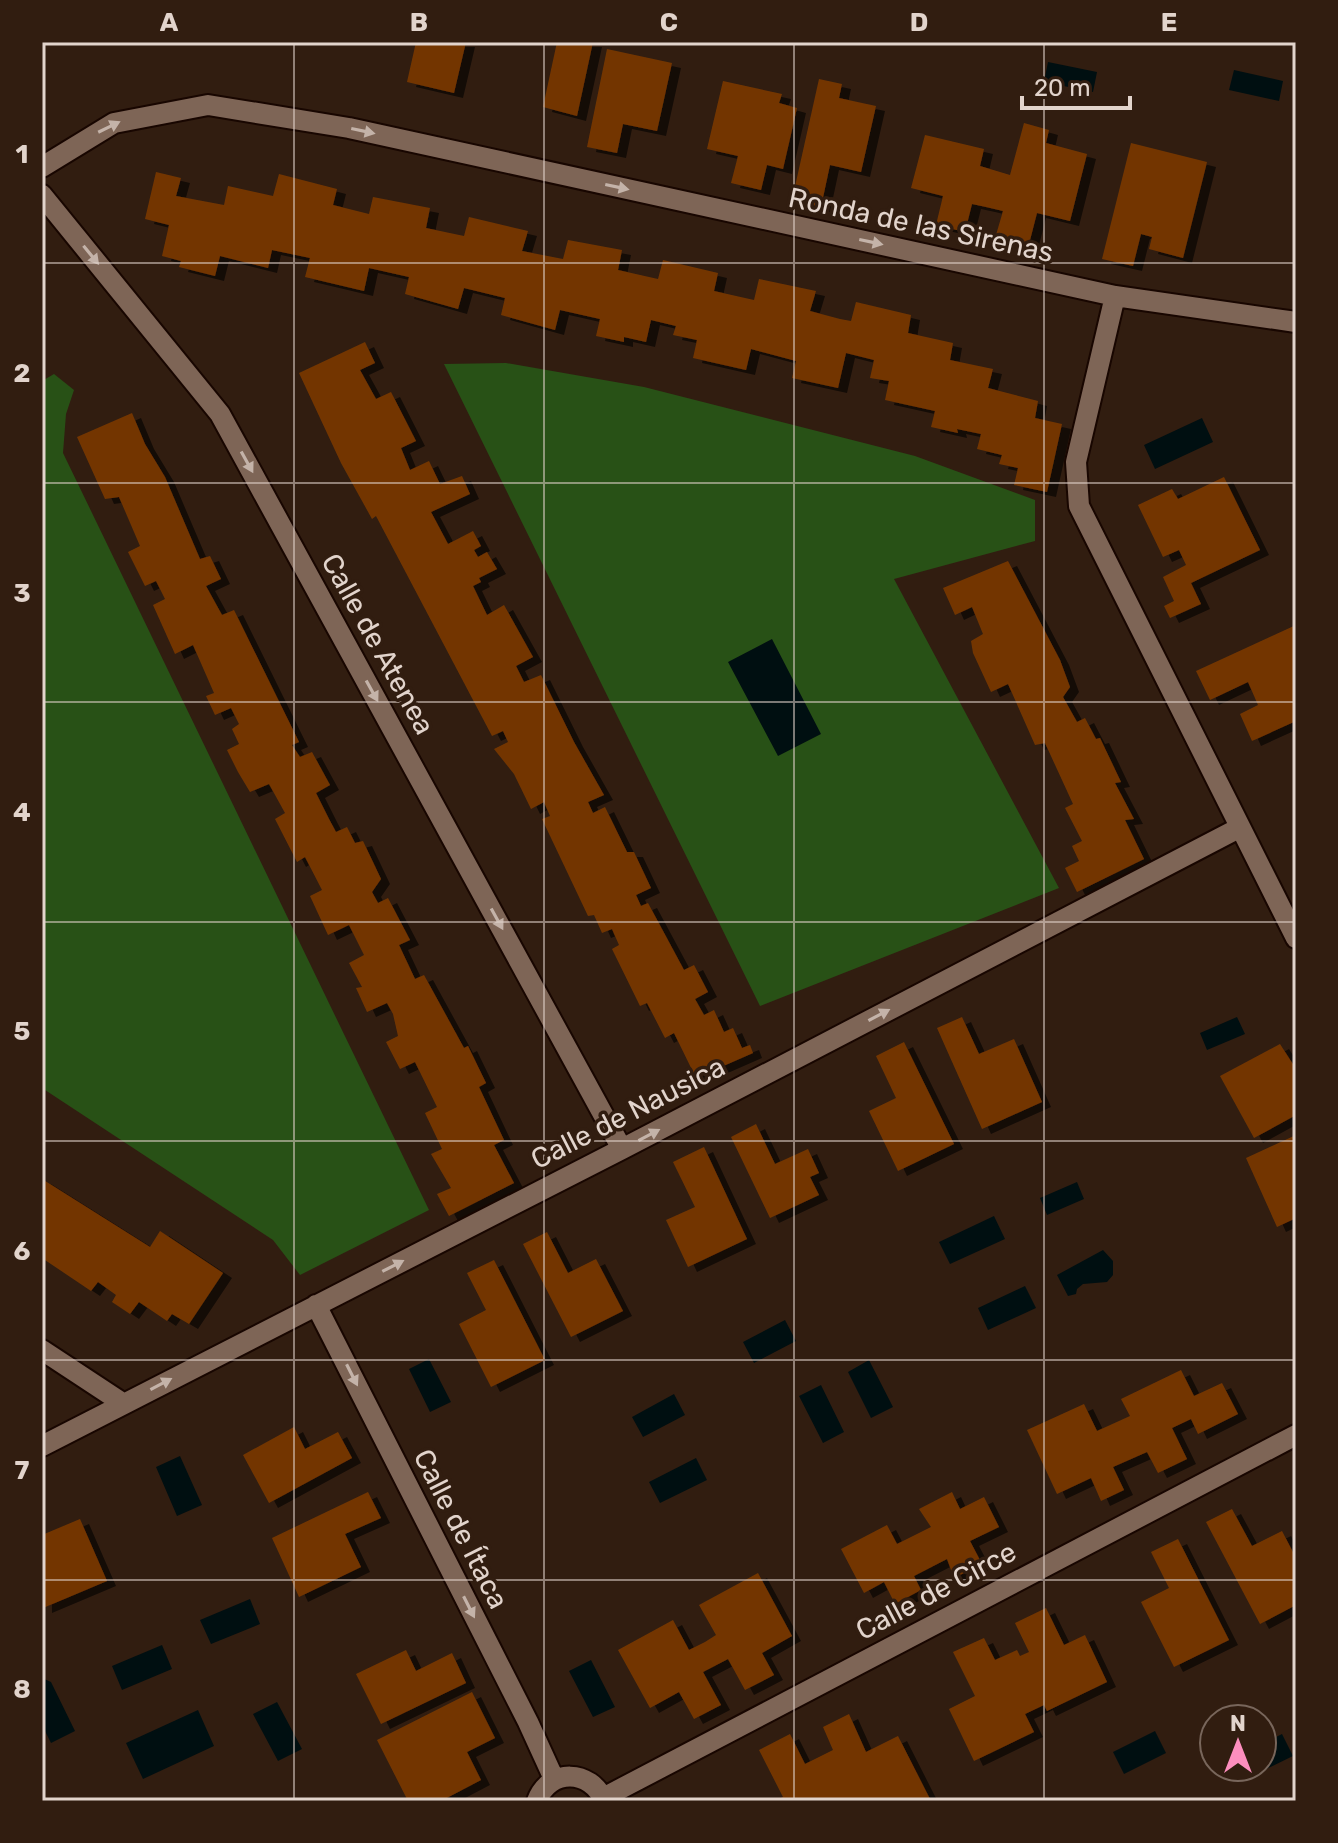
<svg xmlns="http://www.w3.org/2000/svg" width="1338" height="1843" viewBox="0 0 1338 1843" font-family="Rubik,sans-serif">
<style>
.green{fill:#285116}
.water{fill:#000f11}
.building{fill:#733603;filter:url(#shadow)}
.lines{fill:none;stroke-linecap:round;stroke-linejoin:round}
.street-casing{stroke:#180600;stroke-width:24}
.street{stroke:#7e6556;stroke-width:20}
.oneway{fill:#c4b3a9}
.grid{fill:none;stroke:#e2d4cc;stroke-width:2;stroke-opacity:0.55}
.labels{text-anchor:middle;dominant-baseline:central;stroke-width:7;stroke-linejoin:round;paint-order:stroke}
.street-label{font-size:28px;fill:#e2d4cc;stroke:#311d10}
.neatline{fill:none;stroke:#e2d4cc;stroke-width:3}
.grid-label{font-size:26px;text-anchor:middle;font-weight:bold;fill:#e2d4cc}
</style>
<defs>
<filter id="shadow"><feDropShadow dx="9" dy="5" stdDeviation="0" flood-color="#0009"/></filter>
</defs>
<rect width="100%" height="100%" fill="#311d10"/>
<path class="green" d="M506,363L644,387L915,456L1035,500V541L894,579L1059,888L760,1006L444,364Z
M54,374L74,390L66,414L63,453L429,1210L300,1275L273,1240L42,1088V381Z"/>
<path class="water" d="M1048,62L1097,72L1093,92L1044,82Z
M1234,70L1283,81L1279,101L1229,90Z
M1202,418L1213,442L1155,469L1144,445Z
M772,639L821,734L778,756L728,662Z
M1237,1017L1245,1034L1207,1050L1200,1033Z
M1077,1182L1084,1199L1047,1215L1040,1198Z
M994,1216L1005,1239L950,1264L939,1242Z
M1103,1250L1113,1261V1275L1107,1282L1083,1284L1077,1289L1076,1294L1068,1296L1057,1275Z
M1025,1286L1036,1308L988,1330L978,1308Z
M785,1320L796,1341L754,1363L743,1342Z
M429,1359L451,1402L430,1412L409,1369Z
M869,1360L893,1407L871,1418L848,1372Z
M821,1385L844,1432L823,1443L799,1396Z
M674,1394L685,1415L643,1437L632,1417Z
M180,1456L202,1505L177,1516L156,1467Z
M696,1458L707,1480L660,1503L649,1482Z
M250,1599L260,1624L211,1644L200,1620Z
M162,1645L172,1669L122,1690L112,1666Z
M591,1660L615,1707L593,1717L569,1671Z
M42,1678L51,1682L75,1731L51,1743L42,1725Z
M277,1702L302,1749L278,1761L253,1714Z
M198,1710L214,1746L143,1779L126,1743Z
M1155,1731L1166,1753L1124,1774L1113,1752Z
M1282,1734L1293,1756L1250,1777L1245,1767H1262V1744Z"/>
<path class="building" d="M416,42H466L454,93L407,82Z
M557,42H593L577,116L543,107Z
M607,49L672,63L657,131L623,124L617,153L587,147Z
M819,79L842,84L839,98L876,106L861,172L830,165L821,207L792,200Z
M723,81L782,94L779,103L797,108L783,169L767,165L761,190L731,183L738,156L707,149Z
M1024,123L1049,130L1046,143L1087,154L1070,221L1037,213L1029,244L996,235L1003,211L986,207L972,204L965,232L936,225L943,196L911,188L925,135L984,149L980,166L1010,175Z
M1131,143L1207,162L1183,258L1149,249L1152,237L1141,234L1133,266L1102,259Z
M156,172L181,178L176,196L224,205L228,186L273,196L279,174L337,189L333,205L369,214L373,197L430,208L426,228L464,236L469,217L528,231L522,251L563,259L568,240L622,250L618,270L658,279L663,260L718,273L714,291L745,298L754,300L759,279L816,291L810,311L840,319L851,321L856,302L911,315L908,333L953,343L950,360L993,369L988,388L1038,401L1035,418L1062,424L1047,492L1014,485L1018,468L999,464L1002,455L977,449L981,434L957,429L958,433L931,427L935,411L885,400L889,381L870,378L874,360L846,353L838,388L792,378L796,361L751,349L746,370L693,358L697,340L673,335L676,326L651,320L646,342L624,337V342L596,336L600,319L560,310L555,330L501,315L505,298L464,288L458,309L405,294L409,277L369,268L364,291L305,277L310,258L272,250L268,268L220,256L215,276L179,267L181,261L162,256L169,225L145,219Z
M365,342L375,363L360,370L376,399L391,392L416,441L401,448L410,470L429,461L440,484L462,476L470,494L431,512L448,544L473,531L481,546L474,550L478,557L487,552L497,569L479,578L481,582L473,586L487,615L504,605L533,657L516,666L524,682L541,675L574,742L604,795L588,802L593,813L605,807L627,852H634L651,888L636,895L641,906L648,903L684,970L694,965L708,992L695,999L704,1015L714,1010L724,1032L733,1028L742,1048L750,1045L753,1053L696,1078L674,1033L665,1038L647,1003L640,1006L612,949L619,945L612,929L602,933L594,915L588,916L542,819L550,816L544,802L531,809L514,774L494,749L508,742L503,731L492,736L376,516L372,519L341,463L299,373Z
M132,413L145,444L165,477L200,559L210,556L221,579L206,586L222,615L234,610L299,742L292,745L300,757L312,752L330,785L316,793L329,819L336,832L347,827L355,843L363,841L381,879L372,892L378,903L388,898L410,940L399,945L415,979L424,975L464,1048L468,1046L486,1083L479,1087L504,1140L494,1145L514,1183L449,1216L437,1194L451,1188L431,1154L442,1149L425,1113L437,1107L415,1062L400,1069L386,1042L398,1036L393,1014L387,1003L367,1012L356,988L362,987L349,963L364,955L349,925L328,935L310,896L322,890L305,857L297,862L275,819L285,813L269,784L250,792L238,772L227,750L239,744L232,729L239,724L231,708L215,715L206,696L214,693L193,645L175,654L153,605L165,599L156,581L145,586L128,552L140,546L119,497L105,499L77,437Z
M1224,477L1260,550L1191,583L1201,604L1170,618L1164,606L1174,601L1163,577L1186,565L1179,550L1163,557L1138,505L1172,489L1178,499Z
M1008,561L1060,660L1070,687L1063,697L1077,722L1085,718L1096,739L1100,738L1121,782L1115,783L1134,819L1125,820L1144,859L1077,892L1065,868L1079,861L1072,846L1082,841L1065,808L1073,804L1045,743L1035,745L1008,684L991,692L973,653L971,641L983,634L972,607L955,615L943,588Z
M1296,625V721L1252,741L1240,714L1258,705L1248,682L1210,700L1196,671Z
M962,1017L979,1054L1014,1039L1042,1102L982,1129L937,1028Z
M904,1042L954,1144L898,1171L869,1111L896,1098L876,1056Z
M1280,1044L1296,1069V1115L1254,1138L1220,1076Z
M756,1124L775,1164L808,1149L819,1173L810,1177L819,1195L770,1218L731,1137Z
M1296,1135V1218L1277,1227L1246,1158Z
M704,1147L747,1239L688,1267L666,1220L695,1207L673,1162Z
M42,1179L150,1247L160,1231L223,1273L189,1324L172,1314L167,1321L139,1302L130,1314L112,1302L116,1295L98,1282L91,1291L42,1258Z
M547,1232L568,1273L596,1259L623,1311L571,1337L523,1244Z
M494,1260L545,1360L491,1387L459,1324L486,1310L467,1273Z
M1181,1370L1194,1396L1222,1383L1238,1414L1198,1434L1191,1419L1172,1428L1187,1459L1158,1473L1147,1452L1113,1467L1124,1490L1101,1501L1091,1478L1057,1494L1027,1430L1084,1404L1097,1431L1130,1416L1121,1399Z
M294,1427L305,1449L338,1432L352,1458L269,1503L243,1455Z
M368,1492L381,1518L345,1534L361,1567L299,1597L272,1538Z
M952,1492L960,1509L984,1497L999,1527L970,1541L982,1564L954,1578L947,1559L914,1576L921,1590L895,1604L884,1582L864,1593L841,1549L887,1525L897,1544L931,1527L919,1509Z
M1232,1509L1252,1546L1282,1531L1296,1558V1605L1260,1624L1206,1522Z
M80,1519L107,1581L43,1608L42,1535Z
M1178,1539L1229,1640L1174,1667L1141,1602L1169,1588L1151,1552Z
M758,1573L792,1636L762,1653L774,1675L745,1690L728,1659L703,1672L721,1705L694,1719L679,1692L650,1708L618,1650L673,1620L689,1650L705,1642L716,1635L699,1605Z
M1046,1608L1064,1645L1085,1635L1107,1682L1047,1711L1044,1705L1025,1714L1034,1732L974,1761L949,1709L975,1696L953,1652L984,1638L995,1660L1017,1650L1020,1656L1029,1652L1015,1623Z
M406,1650L416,1671L452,1653L466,1683L381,1724L356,1674Z
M472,1692L495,1738L467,1752L481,1780L441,1801H408L377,1740Z
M849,1714L866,1752L898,1736L931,1801H774L783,1797L759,1750L790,1734L805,1764L833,1750L823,1727Z"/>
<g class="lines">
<defs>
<path id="street" d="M42,167L114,123L208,105L349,128L1115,296L1296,322
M42,195L220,414L622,1149
M1115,296L1076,462L1079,506L1296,938
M316,1305L528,1722L554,1779
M42,1350L124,1404
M42,1446L622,1149L1239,828
M603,1798L1296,1435
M537,1801C549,1768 591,1769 604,1801"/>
</defs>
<use href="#street" class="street-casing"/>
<use href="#street" class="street"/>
</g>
<defs><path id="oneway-solid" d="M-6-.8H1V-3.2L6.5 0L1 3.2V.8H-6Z" transform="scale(2)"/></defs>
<g class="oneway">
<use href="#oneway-solid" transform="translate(109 127) rotate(-26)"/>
<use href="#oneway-solid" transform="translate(363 131) rotate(12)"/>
<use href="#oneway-solid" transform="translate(617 187) rotate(12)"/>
<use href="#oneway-solid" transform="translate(871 242) rotate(12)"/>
<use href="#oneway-solid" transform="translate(91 255) rotate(51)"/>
<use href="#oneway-solid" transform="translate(247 462) rotate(61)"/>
<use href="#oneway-solid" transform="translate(372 691) rotate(61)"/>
<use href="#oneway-solid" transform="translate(497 919) rotate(61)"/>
<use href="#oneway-solid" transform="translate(879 1015) rotate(-28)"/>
<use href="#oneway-solid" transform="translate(649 1135) rotate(-28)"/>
<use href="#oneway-solid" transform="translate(393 1266) rotate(-27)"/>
<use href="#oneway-solid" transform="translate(352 1375) rotate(63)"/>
<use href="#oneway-solid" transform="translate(161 1384) rotate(-28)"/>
<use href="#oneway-solid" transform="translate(469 1607) rotate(63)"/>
</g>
<path class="grid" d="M294,42V1801M544,42V1801M794,42V1801M1044,42V1801M42,263H1296M42,483H1296M42,702H1296M42,922H1296M42,1141H1296M42,1360H1296M42,1580H1296"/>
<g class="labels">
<g class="street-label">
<text transform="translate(921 225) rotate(12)">Ronda de las Sirenas</text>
<text transform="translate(378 644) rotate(61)">Calle de Atenea</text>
<text transform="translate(628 1113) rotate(-27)">Calle de Nausica</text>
<text transform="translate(461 1529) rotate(63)">Calle de Ítaca</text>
<text transform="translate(936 1591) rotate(-28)">Calle de Circe</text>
</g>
</g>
<rect width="1338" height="1843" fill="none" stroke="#311d10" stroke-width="88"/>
<g transform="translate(1238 1743)"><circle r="38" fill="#311d10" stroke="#78665b" stroke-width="2"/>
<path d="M0-6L14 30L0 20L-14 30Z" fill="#fd8ebe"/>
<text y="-12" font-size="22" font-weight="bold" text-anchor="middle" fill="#e2d4cc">N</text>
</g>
<path d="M1022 96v12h108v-12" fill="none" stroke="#e2d4cc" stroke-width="4"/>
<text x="1034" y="96" font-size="24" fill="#e2d4cc" stroke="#311d10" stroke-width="6" paint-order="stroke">20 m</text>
<rect x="44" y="44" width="1250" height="1755" class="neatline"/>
<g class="grid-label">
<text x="169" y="31">A</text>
<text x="419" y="31">B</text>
<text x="669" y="31">C</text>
<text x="919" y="31">D</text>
<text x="1169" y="31">E</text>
<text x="22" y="163">1</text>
<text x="22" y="382">2</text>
<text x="22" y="602">3</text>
<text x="22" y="821">4</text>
<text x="22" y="1040">5</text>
<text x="22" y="1260">6</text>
<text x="22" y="1479">7</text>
<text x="22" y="1698">8</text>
</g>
</svg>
